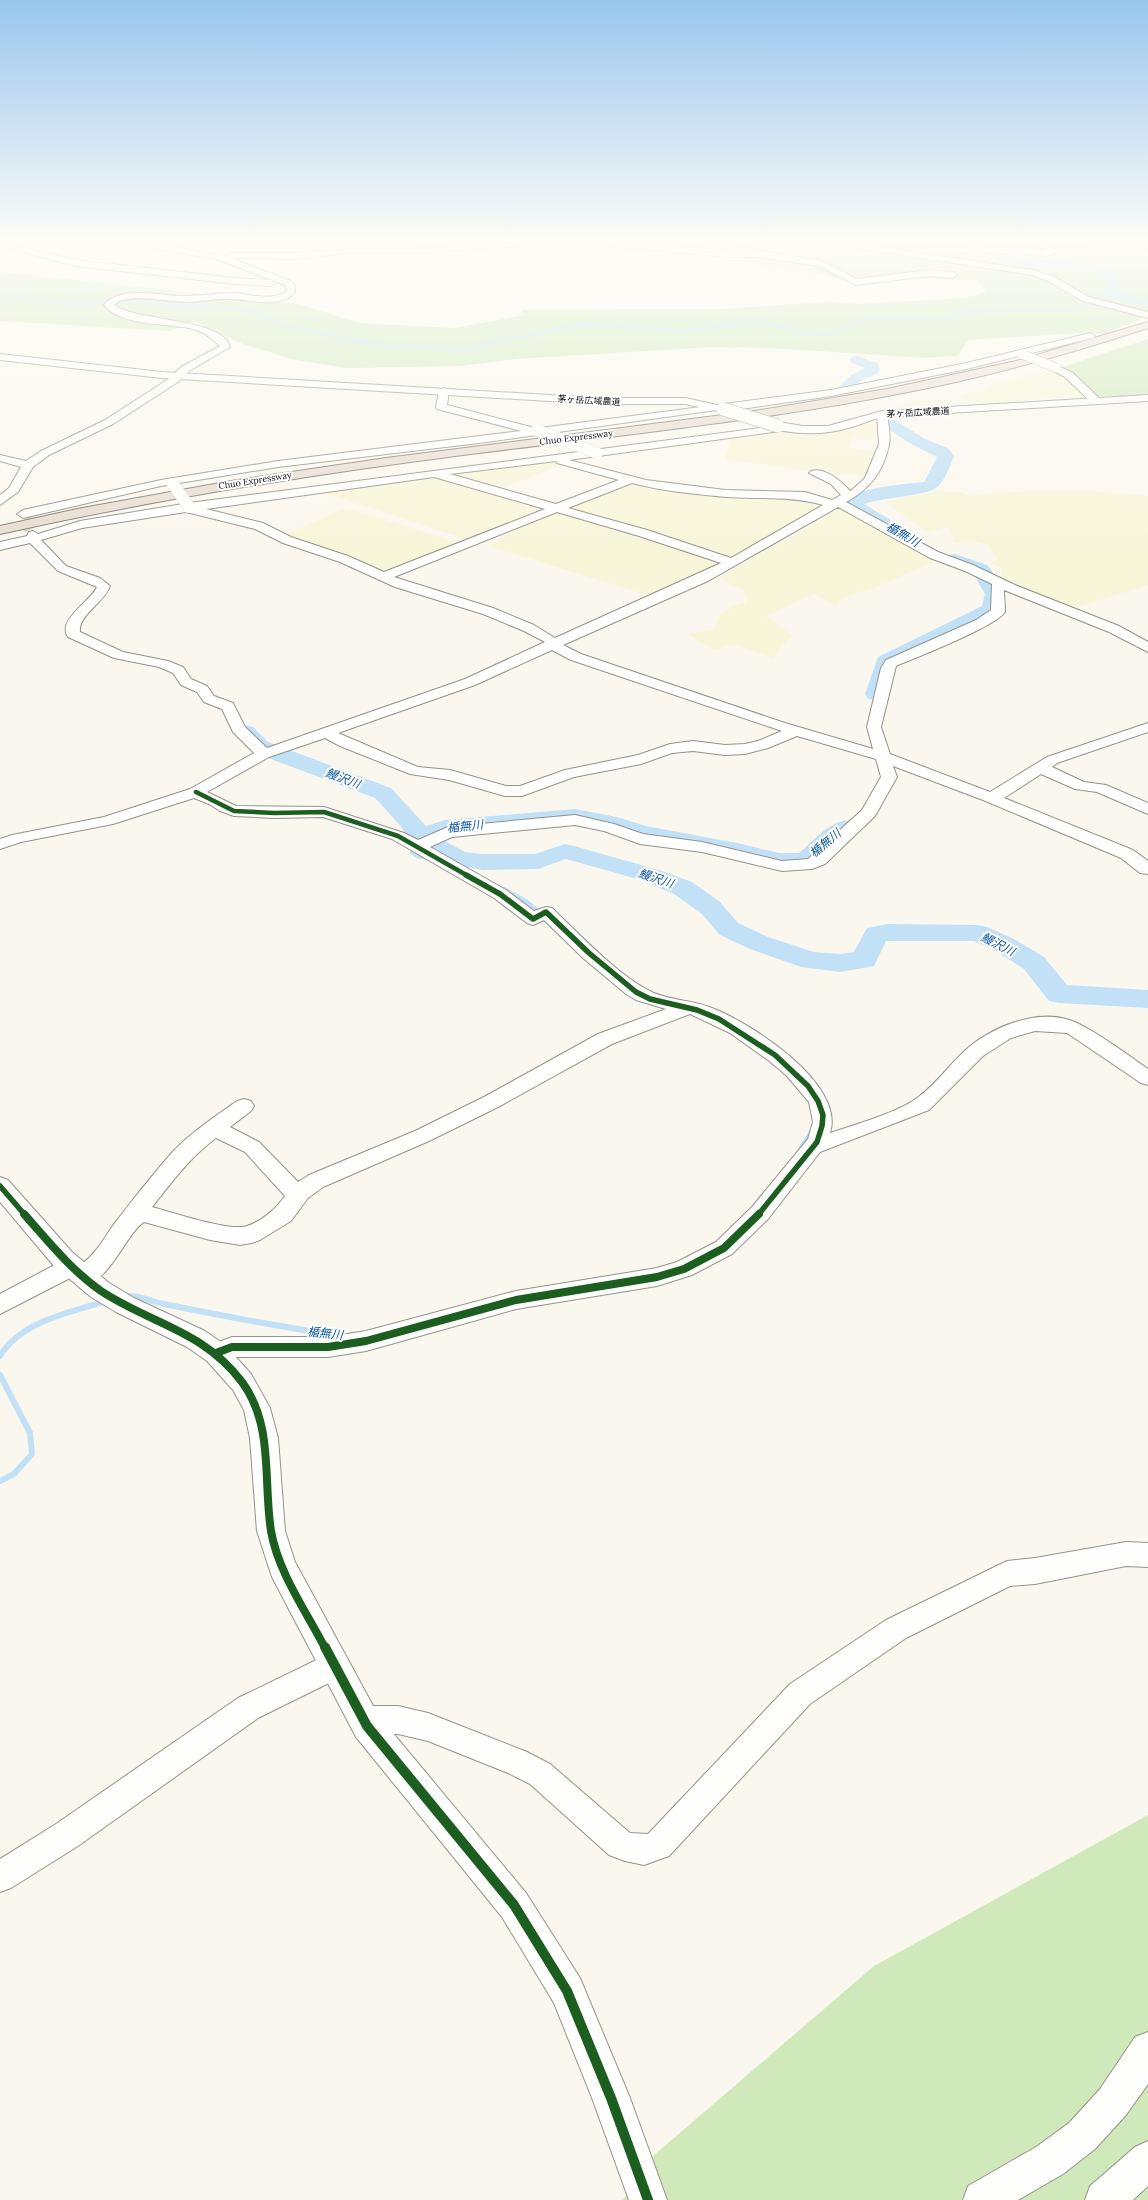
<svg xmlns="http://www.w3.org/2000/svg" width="1148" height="2200" viewBox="0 0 1148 2200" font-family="Lora,'Noto Sans JP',serif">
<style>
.farmland{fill:#f8f6d9}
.forest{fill:#d0e9ba}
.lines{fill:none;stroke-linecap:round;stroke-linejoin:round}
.stream-far3{stroke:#c2e1f6;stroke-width:2.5}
.stream-far2{stroke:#c2e1f6;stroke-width:3.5}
.stream-far1{stroke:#c2e1f6;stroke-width:5}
.stream{stroke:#c2e1f6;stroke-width:6}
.river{fill:#c2e1f6;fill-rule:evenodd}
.minor-tunnel{stroke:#d6d4cc;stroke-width:12;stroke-dasharray:12 6;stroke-linecap:butt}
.minor-casing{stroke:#93928d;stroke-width:2}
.tertiary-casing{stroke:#93928d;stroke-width:2}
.motorway-casing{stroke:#807f7a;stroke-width:2}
.minor{fill:#fefefc;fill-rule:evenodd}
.tertiary{fill:#fefefc;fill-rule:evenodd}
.motorway{fill:#eaded2;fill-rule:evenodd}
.minor-bridge-far1-casing{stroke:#93928d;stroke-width:10;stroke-linecap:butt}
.minor-bridge-casing{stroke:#93928d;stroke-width:12;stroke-linecap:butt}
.tertiary-bridge-casing{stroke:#93928d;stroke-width:14;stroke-linecap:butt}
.minor-bridge-far1{stroke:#fefefc;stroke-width:9}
.minor-bridge{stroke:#fefefc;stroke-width:12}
.tertiary-bridge{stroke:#fefefc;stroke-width:13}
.cycleway-far3-casing{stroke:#fff;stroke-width:6}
.cycleway-far2-casing{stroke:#fff;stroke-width:8}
.cycleway-far1-casing{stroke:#fff;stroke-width:10}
.cycleway-casing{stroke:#fff;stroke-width:12}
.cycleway-far3{stroke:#1b5e20;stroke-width:4.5}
.cycleway-far2{stroke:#1b5e20;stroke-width:5.5}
.cycleway-far1{stroke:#1b5e20;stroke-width:8}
.cycleway{stroke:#1b5e20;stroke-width:10}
.labels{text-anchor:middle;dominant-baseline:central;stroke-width:4;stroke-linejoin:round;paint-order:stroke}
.far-street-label{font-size:9px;fill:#0b0b0b;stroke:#fff}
.water-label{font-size:12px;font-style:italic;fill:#0f58a2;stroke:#fff}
</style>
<rect width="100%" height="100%" fill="#faf8ee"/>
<path class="farmland" d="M1053,369L1066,375L1090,397L1038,399L984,406L955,396L989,388L988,385Z
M935,398L958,408L900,411L897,406Z
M876,421L878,440L853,438L849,448L876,451L865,476L812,472L725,459L731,439L778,431L833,432L864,422Z
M550,461L562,465L497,490L456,475L470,471Z
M432,475L547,508L469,540L322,492Z
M633,483L653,490L660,488L760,499L803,497L826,505L731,559L568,507Z
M1083,490L1148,496V585L1071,609L1001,579L1002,570L991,563L998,559L991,551L988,545L978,542L954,543L949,526L928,532L885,502L938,491L962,492L969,496L996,492Z
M345,508L392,522L459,543L382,571L346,554L298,541L287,534Z
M842,508L937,560L877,587L851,595L835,605L814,594L766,616L792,635L773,658L734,644L715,650L698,642L689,634L714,629L720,615L733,606L747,602L743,589L733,586L720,577Z
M556,512L643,537L695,554L718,564L650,596L489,546L518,527Z"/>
<path class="forest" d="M198,238H696L800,256H881L897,253L815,238H1079L1112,246L1130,255L1148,256V311L1139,320L1104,334L1079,333L968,340L958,356L926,358L770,348L713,347L516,359L461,366L347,368L292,359L243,344L194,321L170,331L0,321V272L298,304L360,323L454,328L526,315L521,310L723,309L828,302L859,304L966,298L986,292L978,280L836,278L726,258L654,247L584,245L378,247Z
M1148,339V396H1096L1081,380L1063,367Z
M1148,1815V2200H623L653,2156L874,1966Z"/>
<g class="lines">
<path class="stream-far3" d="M0,299L28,298L70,304L139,303L240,309L258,313L279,325L373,344L465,350L502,339L533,335L579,324L685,331L758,320L803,333L831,334L866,320L897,318L941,320L964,312L976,311L1070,310L1091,305L1099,298L1116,296"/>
<path class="stream-far2" d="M421,837L411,846L412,853L419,857L430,858"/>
<path class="stream-far1" d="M503,889L525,901L541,914
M801,1148L812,1131"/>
<path class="stream" d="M123,1297C135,1293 152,1302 164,1304C223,1316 282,1327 342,1336
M0,1356C21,1321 71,1312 107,1301
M0,1375L30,1433L32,1454L14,1474L0,1481"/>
<path class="river" d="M851,238H873L975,247L1032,259L1093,264L1109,268L1121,284L1118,291L1120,293L1148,298V306L1111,299L1104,292L1107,284L1099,274L1092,272L1032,267L975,255L886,248L853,241Z
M857,356L877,363L880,370L878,373L861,381L851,391H841L838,388L851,375L865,368L852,363L850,360L852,357Z
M889,418L895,420L925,439L948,448L954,456C950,466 945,481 936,488C928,495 880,498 864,504L897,524L900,528L897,532L891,533L885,532L850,512L845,502C856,487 906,484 924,482L937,457L913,445L883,426L881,423L883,420Z
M955,554L987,565L990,568L1005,594L998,613L895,664L887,694L884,699L876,700L868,699L865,694L878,657L982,606L985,594L973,573L948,564L946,560L948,556Z
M245,725L253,727L268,742L391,788L426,826L445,820L575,809L617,817L646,826L737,843L779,853H799C815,840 833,816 855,821L858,826L855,831L816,864L794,869H779L735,857L641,840L603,828L575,823L449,834L440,838L465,852L482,854H535L565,844L574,846L659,870L692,882L720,902L738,923L768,937L814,952L840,954L854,952L867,928L888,924L978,925L987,927L1014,939L1044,957L1067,985L1148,990V1008L1059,1003L1049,1001L1024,969L996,951L974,941H886L874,966L840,972L801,967L750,949L720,935L702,914L674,894L641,880L566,859L538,869L482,870L449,863L412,842L398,823L375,798L252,752L234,732L237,727Z"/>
<path class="minor-tunnel" d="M25,519L33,535"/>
<defs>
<path id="minor" d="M117,238H129L227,257V254L230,253H296L348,249H412L575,239L733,251L673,240L669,238H684L821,261L857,279L929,270L953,272L957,275L953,278L929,276L856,285L819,266L760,257H727L575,243L412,253H348L296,259L230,258L291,281L295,285V292C280,310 251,299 231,299C216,298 201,302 186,302C169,302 126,292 114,305C138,322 223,318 230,347L189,371L178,382L113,424L49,455L33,467L18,492L0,505V495L9,488L21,467L0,461V455L26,461L41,451L105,420L170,378L181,367L220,346C213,340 206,333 197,330C171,322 123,328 104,305C120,284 164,297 187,296C202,296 217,293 233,293C251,294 270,302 287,291L285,285L216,259L147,247Z
M800,238H817L1033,270L1054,277L1089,297L1148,312V318L1083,301L1048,281L1032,275L804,240Z
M978,238C996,236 1045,237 1057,251L1047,256L969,251L959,253V249L968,246L1047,250L1038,246L982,240Z
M1041,238H1059L1098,244L1148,245V249L1098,248L1045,240Z
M0,242L75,260L235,278L271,280L275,283L271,286L235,284L75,266L0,246Z
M1090,333L1095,336L1093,338L962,370L831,396L721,412L716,410L479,443L278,467L161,486L23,518L17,514L23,510L161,480L278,461L521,431L437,409L436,407L439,391L444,388L449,391L447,405L531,427L532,429L831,390L962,364Z
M1056,365L1073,373L1100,399V403H1092L1065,377L1052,370V366Z
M882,411L887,414C888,423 891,436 889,445C883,472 870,489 846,502L938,552L973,565L1015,585L1119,626L1148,642V652L1109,632L1004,590L1005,612C995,627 917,657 896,666L881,727L890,754L990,792L1047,757L1148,723V732L1057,763L1052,767L1084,782L1106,785L1148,803V814L1097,792L1075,789L1041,774L1004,798L1133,850L1148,861V874L1140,873L1121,858L983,800L893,766L897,777L875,816L825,864L812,869L782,871L702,852L640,844L604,831L575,825L452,837L430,847L506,890L534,911L546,907L552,908C579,934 614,971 646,989C666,1001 691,999 712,1008C751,1023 846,1084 830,1133C854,1125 899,1112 917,1098C937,1084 951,1062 969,1047C997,1024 1045,1006 1079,1024C1103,1036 1126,1054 1148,1069V1085L1141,1083L1067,1033L1035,1031L1011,1038L983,1056L929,1110L820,1152L768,1219L732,1254L692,1275L657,1286L516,1309L366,1351L328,1357H233L216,1363L208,1360L204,1353L208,1346L232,1337H328L366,1331L516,1291L657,1268L677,1262L716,1242L752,1207L808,1139L813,1122L809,1102L786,1075L768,1060L730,1033L690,1014L612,1044L498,1107L429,1141L323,1187L308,1198L291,1221L260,1240L252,1243L240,1245L210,1240L144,1222C123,1236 107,1293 75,1282L72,1277L0,1314V1294L64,1260L72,1257L80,1260L82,1264C99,1251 105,1235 118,1219C134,1198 151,1177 168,1157C187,1135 213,1118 237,1101L244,1099L251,1101L254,1106L251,1111L230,1127L259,1142L298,1182L309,1175L415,1131L484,1097L598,1034L666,1009L636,1000L626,994L583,958L544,920L533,925L527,923L494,898L392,839L323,817L274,818L234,816L220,811L209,804L194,798L113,824L21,842L0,849V839L12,835L104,817L190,789L254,753L233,732L222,709L204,702L197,692L181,685L173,673L159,667L114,658L68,637C56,620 91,601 97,587L58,571L30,543L0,550V542L27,536L29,532L33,531L38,534L80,521L189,503L784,425L789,428L788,430L569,460L646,480L725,490L805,492L832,500L841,495L831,484L809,473L811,471C825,467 841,481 850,491L852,490L865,478L879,444L877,414ZM556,461L557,463L619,480L556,504L450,474ZM434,477L545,509L384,572L348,556L291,537L263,523L206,509ZM632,483C662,491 695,494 726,497C759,499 792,496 823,505L731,558L647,530L568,508ZM838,507L930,558L965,571L992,584L991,610L976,620L886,660L881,668L867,727L873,749L785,723L581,654L563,645L708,581ZM186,512L255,529L283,543L340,562L395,587L483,614L524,631L545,642L465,679L267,748L245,727L233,703L214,696L207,686L191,679L183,667L168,661L123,652L80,632C78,615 104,603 110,586L100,578L66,566L41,540L82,528ZM557,512L639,536L721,563L555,638L534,625L493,608L394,577ZM552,650L571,660L782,731L758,741L745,744L725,745L693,741L670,744L638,755L565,770L520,786H506L450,770L418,767L338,733L475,685ZM797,736L876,759L881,777L862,810L808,859L782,861L702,842L643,834L614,824L575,815L448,827L418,840L404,833L324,807L236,806L207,792L269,757L325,738L340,746L410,774L449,780L505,796H522L574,777L641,764L672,753L693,751L725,755L745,754L768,748ZM216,1138L245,1152L285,1196C276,1209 262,1221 247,1226C230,1232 171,1212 152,1207C172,1182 190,1157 216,1138Z
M1126,1542L1148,1543V1567L1126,1566L1035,1584L1010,1586L906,1638L810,1704L669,1856L644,1865L625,1861L609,1855L530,1784L508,1773L428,1741L398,1734H364L354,1730L350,1720L354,1710L364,1706H398L428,1713L527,1752L550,1764L630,1833L648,1834L790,1684L886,1620L1007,1561L1035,1558Z
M335,1651L345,1655L349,1665L345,1675L258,1718L78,1846L11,1888L0,1892V1859L56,1824L238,1698Z"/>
<path id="tertiary" d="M0,354L162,372L600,398H685L727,407L729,409L723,412L685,404H600L162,378L0,360Z
M1148,395V401L882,417C872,419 862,424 852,427C826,435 800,435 774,429L772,426L778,422L803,426H828L882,411Z
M0,1177L8,1180L72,1252L109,1283L134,1298L205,1331L225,1345L251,1374L270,1408L278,1438L285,1531L295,1562L378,1715L526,1893L580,1978L630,2098L667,2200H629L592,2098L554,2003L502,1917L356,1737L272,1577L257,1531L250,1438L244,1410L233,1390L207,1361L187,1347L116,1312L91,1297L54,1266L0,1202Z
M1148,2032V2084L1126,2115L1095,2149L1063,2174L1018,2200H963L968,2186L1036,2147L1069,2123L1100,2089L1135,2037Z
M1148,2141V2186L1133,2200H1085L1090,2186L1135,2147Z"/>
<path id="motorway" d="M1148,322V328C1085,349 1021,367 956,382C794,418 627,434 463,455C307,475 153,500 0,534V526L77,509L231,481L386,458L754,411L887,389L1016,361Z"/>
</defs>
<use href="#minor" class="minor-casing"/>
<use href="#tertiary" class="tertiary-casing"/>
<use href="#motorway" class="motorway-casing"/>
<use href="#minor" class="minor"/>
<use href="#tertiary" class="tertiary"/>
<use href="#motorway" class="motorway"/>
<defs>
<path id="minor-bridge-far1" d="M1022,354L1056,368"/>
<path id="minor-bridge" d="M537,430L597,453
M173,484L189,507"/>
<path id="tertiary-bridge" d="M723,409L778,426"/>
</defs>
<use href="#minor-bridge-far1" class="minor-bridge-far1-casing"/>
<use href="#minor-bridge" class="minor-bridge-casing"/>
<use href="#tertiary-bridge" class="tertiary-bridge-casing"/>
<use href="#minor-bridge-far1" class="minor-bridge-far1"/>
<use href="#minor-bridge" class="minor-bridge"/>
<use href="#tertiary-bridge" class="tertiary-bridge"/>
<defs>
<path id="cycleway-far3" d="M196,792L234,811L274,813L324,812L398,836L468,876"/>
<path id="cycleway-far2" d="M466,875L500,894L533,919L546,912L589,953L636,992L650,999L697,1010L719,1019L775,1055L808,1086L818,1101L823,1115L822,1126L817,1142L758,1215
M0,1186L25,1215"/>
<path id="cycleway-far1" d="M24,1214C48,1241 71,1270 101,1291C151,1324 203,1330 242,1382C274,1425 263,1481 271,1531C278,1572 306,1611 325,1648
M216,1353L232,1347H328L366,1341L516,1300L657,1277L684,1269L724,1248L759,1214"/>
<path id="cycleway" d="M325,1647L367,1726L514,1905L567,1991L611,2098L648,2200"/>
</defs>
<use href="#cycleway-far3" class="cycleway-far3-casing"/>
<use href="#cycleway-far2" class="cycleway-far2-casing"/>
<use href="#cycleway-far1" class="cycleway-far1-casing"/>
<use href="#cycleway" class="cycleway-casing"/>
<use href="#cycleway-far3" class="cycleway-far3"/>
<use href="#cycleway-far2" class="cycleway-far2"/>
<use href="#cycleway-far1" class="cycleway-far1"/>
<use href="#cycleway" class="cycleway"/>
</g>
<linearGradient id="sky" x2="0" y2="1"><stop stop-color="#99c6ee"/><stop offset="0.44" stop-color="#fdfcf7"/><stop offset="1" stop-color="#fdfcf7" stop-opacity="0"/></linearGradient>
<rect width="1148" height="546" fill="url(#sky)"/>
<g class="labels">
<g class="far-street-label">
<text transform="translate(589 400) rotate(3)">茅ヶ岳広域農道</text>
<text transform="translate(918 412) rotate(-3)">茅ヶ岳広域農道</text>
<text transform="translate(576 437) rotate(-7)">Chuo Expressway</text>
<text transform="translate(255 480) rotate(-9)">Chuo Expressway</text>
</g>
<g class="water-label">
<text transform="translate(903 534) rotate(30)">楯無川</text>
<text transform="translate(343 778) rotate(21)">鰻沢川</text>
<text transform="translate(465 826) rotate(-6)">楯無川</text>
<text transform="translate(825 843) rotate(-40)">楯無川</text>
<text transform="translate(656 878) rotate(19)">鰻沢川</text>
<text transform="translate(998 944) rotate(27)">鰻沢川</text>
<text transform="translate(325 1333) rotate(6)">楯無川</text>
</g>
</g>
</svg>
